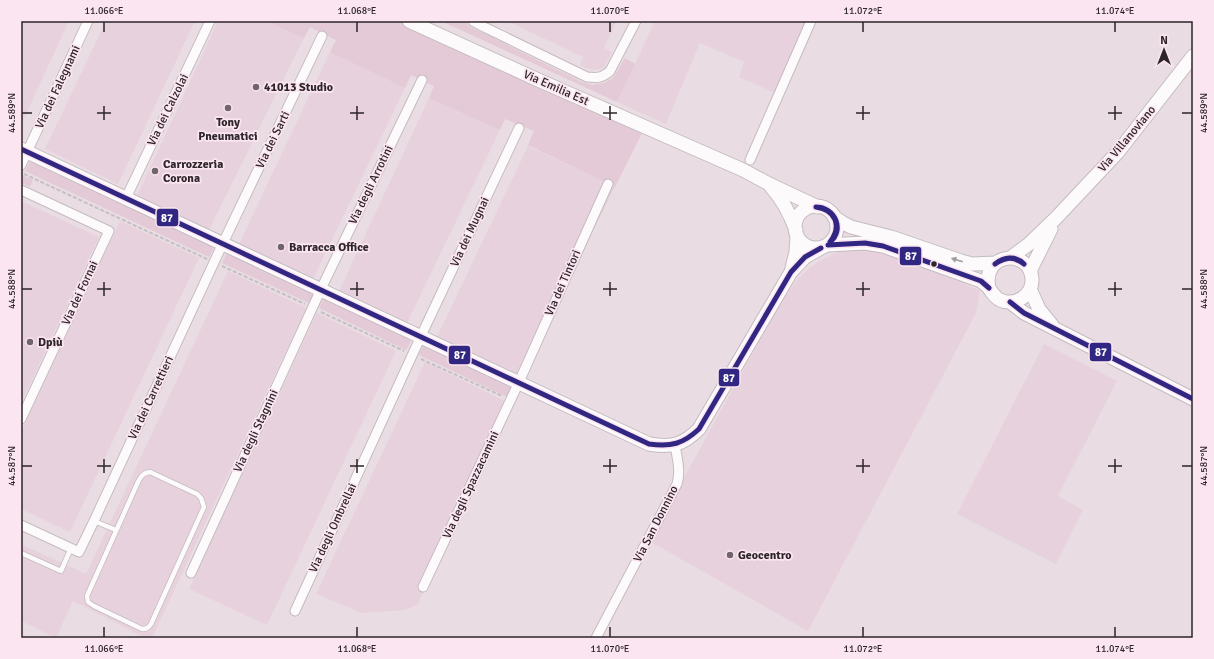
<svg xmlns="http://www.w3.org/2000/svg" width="1214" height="659" viewBox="0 0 1214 659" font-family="Signika,sans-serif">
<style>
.built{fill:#e7d1dc}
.green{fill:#e4c9d6}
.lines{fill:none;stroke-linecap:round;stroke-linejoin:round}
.lane-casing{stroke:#c4bbc0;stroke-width:6}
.street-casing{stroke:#c4bbc0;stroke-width:11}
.secondary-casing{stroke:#c4bbc0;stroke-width:15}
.path{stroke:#c5c0c2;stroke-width:2;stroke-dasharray:4 2;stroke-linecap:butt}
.lane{stroke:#fcfafb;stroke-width:4.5}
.street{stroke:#fcfafb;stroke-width:9}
.secondary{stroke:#fcfafb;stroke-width:13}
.bus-1-casing{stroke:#fbe5f0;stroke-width:8}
.bus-1{stroke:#312783;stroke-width:5}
.oneway{fill:#9f9a9c}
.ticks{fill:none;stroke:#2d2529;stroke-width:1.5}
.poi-dot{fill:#6f656a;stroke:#fbe5f0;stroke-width:1.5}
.bus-dot{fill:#2d2529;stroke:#fbe5f0;stroke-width:1.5}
.labels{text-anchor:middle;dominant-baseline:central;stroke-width:3.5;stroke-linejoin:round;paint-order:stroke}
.street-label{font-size:12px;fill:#2d2529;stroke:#fbe5f0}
.poi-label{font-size:12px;font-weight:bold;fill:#2d2529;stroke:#fbe5f0;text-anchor:start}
.line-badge{stroke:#fbe5f0;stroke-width:1.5}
.badge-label{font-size:11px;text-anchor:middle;font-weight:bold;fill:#fff}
.neatline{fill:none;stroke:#2d2529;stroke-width:1.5}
.ticks-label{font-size:10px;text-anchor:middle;fill:#2d2529}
</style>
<rect width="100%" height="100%" fill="#e9dde3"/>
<path class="built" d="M21,21H69L21,125Z
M106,21H195L118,184L45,149Z
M218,21H266L304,38L209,230L137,196Z
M507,21H617L604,48L612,52L604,67L600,69L594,70L586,68L580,65L583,57Z
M655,21H806L775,93L739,77L744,62L700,43L666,124L617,102Z
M330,52L405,88L313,279L239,244Z
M429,98L500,130L407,323L339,291Z
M528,146L615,187L582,253L524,377L437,337Z
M21,201L99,237L22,401H21Z
M120,221L199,258L70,532L21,509V432Z
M849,250H868L889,252L927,265L980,291L976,313L808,631L649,541L782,300L797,280L809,268L821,260L836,253Z
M228,271L306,308L152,638H145L73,601L56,638L21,621V544L86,574Z
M317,313L396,351L267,625L189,589Z
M1044,344L1117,381L1058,496L1083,510L1056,564L957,514Z
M425,362L511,404L418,604L404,610L362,613L316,594Z"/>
<path class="green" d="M266,21H401L642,133L615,187L528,145L534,131L505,119L500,130L429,98L434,86L411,75L405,88L330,52L336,40L310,27L304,38Z
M441,21H465L469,26L582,82L592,85L604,83L613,78L625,58L635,64L617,102Z
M32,161L212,246L213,250L209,257L25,171L29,163Z
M22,175L33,180L30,187L22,183L21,177Z
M227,253L312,293V298L309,303L222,263Z
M324,299L410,338V343L406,350L319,308L323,300Z
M423,345L512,386L507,397L419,355Z"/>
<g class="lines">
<defs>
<path id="lane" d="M150,472L197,494L201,498L204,507L151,624C148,628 147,629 142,629L94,606L88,602L87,596L138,482C141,476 143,473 150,472Z
M94,521L116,530
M21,553L61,571L71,548"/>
<path id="street" d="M473,21L484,27L587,77C598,78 602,78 610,71L636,21
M750,160L811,21
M21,165L88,21
M21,190L109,231L21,419
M126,198L210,21
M21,525L79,552L94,521L223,243L322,36
M191,573L321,289L422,80
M423,587L519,382L608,184
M295,611L421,336L519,128
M596,638L677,484C681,471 677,458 675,445"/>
<path id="secondary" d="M409,21L536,79L743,170L769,184L818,207
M21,149L649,444C671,448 683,445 699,429L791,272L796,252L797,235
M771,187C783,200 790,214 796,230
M795 227a21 21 0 1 1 42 0a21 21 0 1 1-42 0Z
M834,217L843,223L851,227L891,237L961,261L972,264L995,263
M828,245L865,243L883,246L981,281C983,283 986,285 988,287C992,292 994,297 1000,300C1015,307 1033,295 1032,279C1030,248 981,252 989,288
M1010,258L1029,244L1056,218L1118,152L1193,56
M1030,271L1051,229
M791,272L805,257L821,248
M1030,289L1039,309L1052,325
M1010,302L1024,313L1193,399"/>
</defs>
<use href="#lane" class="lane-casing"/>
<use href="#street" class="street-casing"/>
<use href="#secondary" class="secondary-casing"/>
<path class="path" d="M24,174L207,259
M222,266L305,304
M321,312L404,351
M421,359L502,396"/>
<use href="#lane" class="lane"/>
<use href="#street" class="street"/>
<use href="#secondary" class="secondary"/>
<defs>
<path id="bus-1" d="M21,149L649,444C671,447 683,444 699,429L791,272L805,257L821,248
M816,207C836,210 842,226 830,242
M816,207C835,207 845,230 830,242
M828,245L865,243L883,246L981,281L989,288
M995,264C1004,257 1015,255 1024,264
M995,264C1006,257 1013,256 1024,264
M1010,302L1024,313L1193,399"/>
</defs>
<use href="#bus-1" class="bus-1-casing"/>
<use href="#bus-1" class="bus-1"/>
</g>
<defs><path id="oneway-solid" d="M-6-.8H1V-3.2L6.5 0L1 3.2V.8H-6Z"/></defs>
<use class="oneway" href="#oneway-solid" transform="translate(957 260) rotate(-162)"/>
<path class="ticks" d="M104,22V32M357,22V32M610,22V32M863,22V32M1115,22V32M104,106V120M357,106V120M610,106V120M863,106V120M1115,106V120M22,113H32M97,113H111M350,113H364M603,113H617M856,113H870M1108,113H1122M1182,113H1192M104,282V296M357,282V296M610,282V296M863,282V296M1115,282V296M22,289H32M97,289H111M350,289H364M603,289H617M856,289H870M1108,289H1122M1182,289H1192M104,459V473M357,459V473M610,459V473M863,459V473M1115,459V473M22,466H32M97,466H111M350,466H364M603,466H617M856,466H870M1108,466H1122M1182,466H1192M104,627V637M357,627V637M610,627V637M863,627V637M1115,627V637"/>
<g class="poi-dot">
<circle cx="256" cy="87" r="4"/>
<circle cx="228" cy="108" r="4"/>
<circle cx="155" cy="171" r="4"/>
<circle cx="281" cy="247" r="4"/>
<circle cx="30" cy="342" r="4"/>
<circle cx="730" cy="555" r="4"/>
</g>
<circle class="bus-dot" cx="934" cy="264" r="3.5"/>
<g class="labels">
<g class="street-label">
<text transform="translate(58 87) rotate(-65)">Via dei Falegnami</text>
<text transform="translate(556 88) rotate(24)">Via Emilia Est</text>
<text transform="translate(168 110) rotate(-64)">Via dei Calzolai</text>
<text transform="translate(1127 139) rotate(-50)">Via Villanoviano</text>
<text transform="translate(273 140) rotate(-64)">Via dei Sarti</text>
<text transform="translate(371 185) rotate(-64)">Via degli Arrotini</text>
<text transform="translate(470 232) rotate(-65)">Via dei Mugnai</text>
<text transform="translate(563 283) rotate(-66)">Via dei Tintori</text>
<text transform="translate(80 293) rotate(-65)">Via dei Fornai</text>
<text transform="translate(151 398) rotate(-65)">Via dei Carrettieri</text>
<text transform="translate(256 431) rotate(-65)">Via degli Stagnini</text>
<text transform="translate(471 485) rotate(-65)">Via degli Spazzacamini</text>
<text transform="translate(656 524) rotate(-63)">Via San Donnino</text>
<text transform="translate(333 528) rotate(-65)">Via degli Ombrellai</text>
</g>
<g class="poi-label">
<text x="264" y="87">41013 Studio</text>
<text x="228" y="122" text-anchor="middle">Tony<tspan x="228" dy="14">Pneumatici</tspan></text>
<text x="163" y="164">Carrozzeria<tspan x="163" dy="14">Corona</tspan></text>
<text x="289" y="247">Barracca Office</text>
<text x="38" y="342">Dpiù</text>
<text x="738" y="555">Geocentro</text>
</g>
</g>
<g class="line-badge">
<rect x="156" y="208" width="23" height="19" rx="4" fill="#312783"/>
<rect x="899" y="246" width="23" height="20" rx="4" fill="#312783"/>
<rect x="1089" y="342" width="23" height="20" rx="4" fill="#312783"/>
<rect x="448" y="345" width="23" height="20" rx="4" fill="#312783"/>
<rect x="718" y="368" width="22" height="19" rx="4" fill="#312783"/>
</g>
<g class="badge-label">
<text x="167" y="222">87</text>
<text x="911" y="260">87</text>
<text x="1101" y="356">87</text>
<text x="460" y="359">87</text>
<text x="729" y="382">87</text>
</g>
<rect width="1214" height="659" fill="none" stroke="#fbe5f0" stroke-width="44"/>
<g transform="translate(1164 50)" stroke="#fbe5f0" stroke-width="3" paint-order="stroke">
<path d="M0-3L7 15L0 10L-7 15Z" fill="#2d2529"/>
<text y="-6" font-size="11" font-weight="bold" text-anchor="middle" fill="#2d2529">N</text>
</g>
<rect x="22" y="22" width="1170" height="615" class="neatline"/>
<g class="ticks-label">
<text x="104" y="14">11.066°E</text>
<text x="357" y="14">11.068°E</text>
<text x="610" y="14">11.070°E</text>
<text x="863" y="14">11.072°E</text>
<text x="1115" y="14">11.074°E</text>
<text transform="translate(11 113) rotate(-90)" y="4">44.589°N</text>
<text transform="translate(1203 113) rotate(-90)" y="4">44.589°N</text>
<text transform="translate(11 289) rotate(-90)" y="4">44.588°N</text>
<text transform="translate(1203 289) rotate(-90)" y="4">44.588°N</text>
<text transform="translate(11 466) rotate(-90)" y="4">44.587°N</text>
<text transform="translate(1203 466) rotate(-90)" y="4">44.587°N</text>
<text x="104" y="652">11.066°E</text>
<text x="357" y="652">11.068°E</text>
<text x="610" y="652">11.070°E</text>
<text x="863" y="652">11.072°E</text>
<text x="1115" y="652">11.074°E</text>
</g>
</svg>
